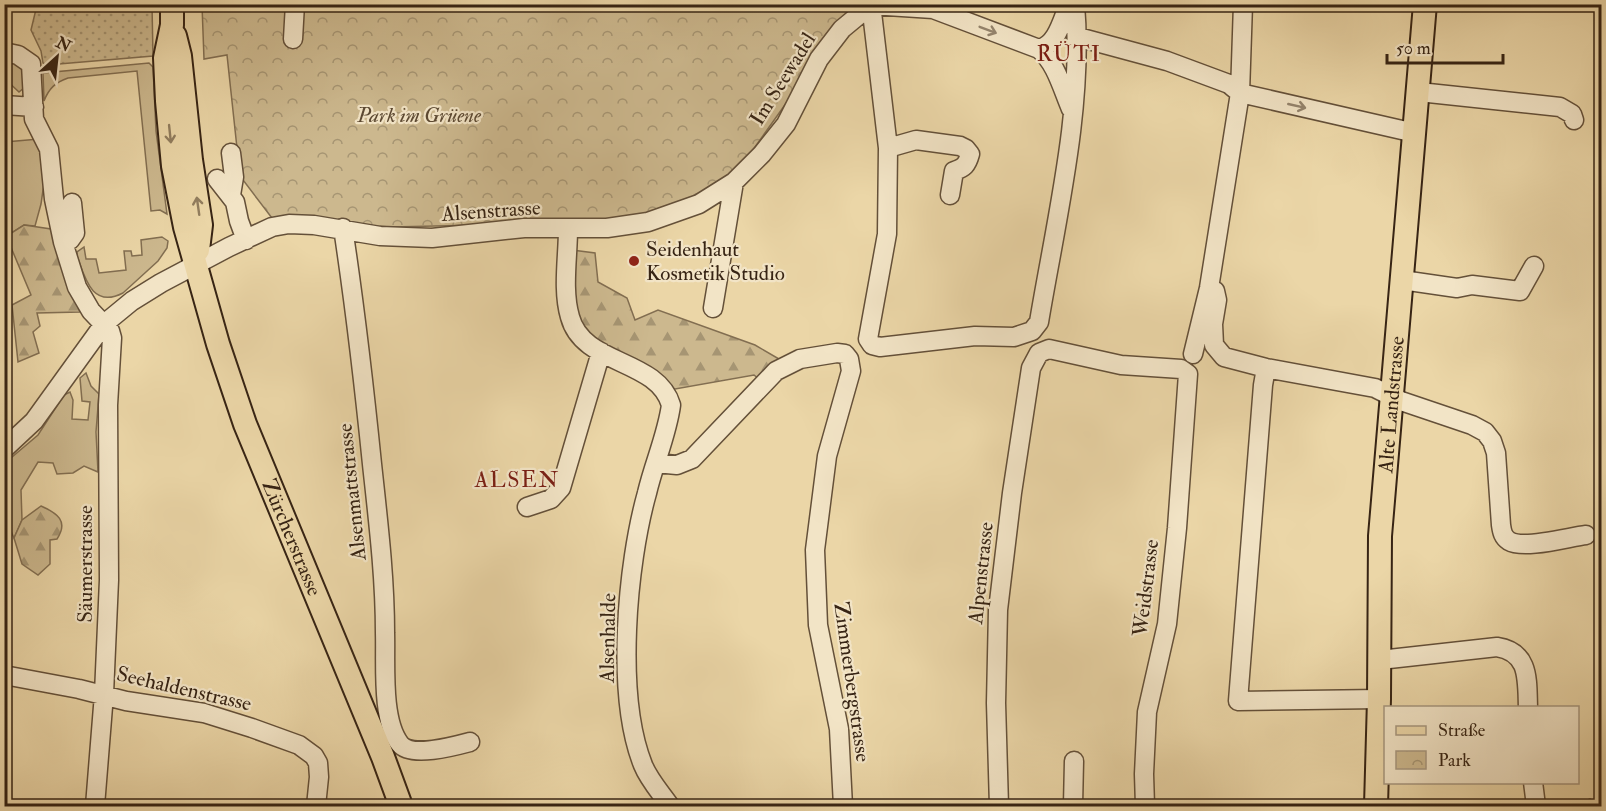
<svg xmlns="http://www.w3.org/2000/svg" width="1606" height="811" viewBox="0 0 1606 811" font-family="'IM FELL Double Pica',serif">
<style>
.grass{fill:#ccb88e;stroke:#826e51;stroke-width:1.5}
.forest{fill:url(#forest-firs);stroke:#826e51;stroke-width:1.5}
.park{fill:url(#park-crowns);stroke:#826e51;stroke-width:1.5}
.garden{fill:url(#garden-dots);stroke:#826e51;stroke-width:1.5}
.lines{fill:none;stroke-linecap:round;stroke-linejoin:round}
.minor-casing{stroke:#645039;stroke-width:21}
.major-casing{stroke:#372414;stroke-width:26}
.minor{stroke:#f2e4c6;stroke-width:18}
.major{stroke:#ebd6a7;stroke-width:22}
.rail-casing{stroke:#372414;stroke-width:7}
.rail{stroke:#f2e4c6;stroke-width:4.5;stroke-dasharray:14;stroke-linecap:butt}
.oneway{stroke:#94846d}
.oneway2{stroke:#917d5e}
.poi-dot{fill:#8f2418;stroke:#f2e4c6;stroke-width:2}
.labels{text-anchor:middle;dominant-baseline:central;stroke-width:4.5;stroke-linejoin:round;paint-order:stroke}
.street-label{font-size:21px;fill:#372414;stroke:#f2e4c6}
.park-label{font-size:21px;font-style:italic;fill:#5c4932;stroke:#f2e4c6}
.poi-label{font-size:21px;fill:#372414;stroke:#f2e4c6;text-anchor:start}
.neighbourhood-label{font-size:22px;letter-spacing:1.5px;fill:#7a1f14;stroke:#f2e4c6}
</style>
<defs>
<pattern id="forest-firs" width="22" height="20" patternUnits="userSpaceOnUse" patternTransform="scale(1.5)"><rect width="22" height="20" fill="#ccb88e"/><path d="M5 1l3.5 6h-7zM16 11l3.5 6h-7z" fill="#a69573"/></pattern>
<pattern id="park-crowns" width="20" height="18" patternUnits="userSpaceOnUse" patternTransform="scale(1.5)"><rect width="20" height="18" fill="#ccb88e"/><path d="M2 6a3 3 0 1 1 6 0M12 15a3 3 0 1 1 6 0" fill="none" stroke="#a69573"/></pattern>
<pattern id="garden-dots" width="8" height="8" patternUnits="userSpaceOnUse" patternTransform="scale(1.5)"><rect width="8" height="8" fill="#ccb88e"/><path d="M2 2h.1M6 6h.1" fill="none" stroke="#a69573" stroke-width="1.8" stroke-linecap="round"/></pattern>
</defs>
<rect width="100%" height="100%" fill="#ebd6a7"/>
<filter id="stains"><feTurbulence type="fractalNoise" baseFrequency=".00333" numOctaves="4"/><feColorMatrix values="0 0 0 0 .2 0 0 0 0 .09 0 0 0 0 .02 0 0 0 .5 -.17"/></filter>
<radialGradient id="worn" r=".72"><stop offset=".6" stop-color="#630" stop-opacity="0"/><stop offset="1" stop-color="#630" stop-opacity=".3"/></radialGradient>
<path class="grass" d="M12,62C25,66 25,76 25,87L19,92L5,79L4,63L11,64Z
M149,63L153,67L156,131L167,214L160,210L151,211L137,71L68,78C56,82 49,88 44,101L43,73Z
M39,139L45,176L41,204L35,226L24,225L10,234L5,232V142Z
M162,237L168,241L167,248L158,261L123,293C92,309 85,278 77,256V252L84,247L86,259H96L99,273L126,270L124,251H131L132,256L142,255L141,240Z
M86,373L91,386L99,394L96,432L98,472L84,466L73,473L57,474L53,463L38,462L21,490L22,520L14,538L10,529L5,527V463L38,435L64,395L70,392L73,400L72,419L88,420L90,402L82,401L80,378Z"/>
<path class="forest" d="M24,225L51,229L64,275L80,312L37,313L40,326L33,332L39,353L18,362L12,305L31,295L10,245L5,247L4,232L10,234Z
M572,250L595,253L598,282L627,298L635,320L658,310L755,345L779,359L760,380L754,375L675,389L648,371L583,350L572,314Z
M41,506C57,513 69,521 57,539L50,540V564L38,575L22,564L14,538L22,520Z"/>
<path class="park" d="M202,5H856L723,192L649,221L392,227L275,222L240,176L227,55L204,59Z"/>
<path class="garden" d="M37,5H152L153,56L47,65L43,63L41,51L31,30Z"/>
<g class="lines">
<defs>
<path id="minor" d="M871,4L888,148L887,234L868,339L872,345L880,347L975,336L1014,337L1032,331L1039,322C1056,220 1084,107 1075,4
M871,5L933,9L1039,49C1056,63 1062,88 1071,109
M1078,37L1167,61L1229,84L1240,93L1415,133
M293,39L295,4
M1039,49C1057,45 1062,20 1069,4
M4,52L18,55L31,64L34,119L49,149L54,199L63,242L77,287L91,311L110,331L112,338L108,405L109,580L104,694L95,806
M1419,92L1560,107L1572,114L1574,120
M4,105L34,107
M888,148L916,140L960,146L966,149L970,154C967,165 964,168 954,171L950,195
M217,179L235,202L239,221L246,240
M231,195L234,177L231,153
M343,228C355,307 364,385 372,464C378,520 385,576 385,633C386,663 381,720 400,744C411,758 455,746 470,742
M568,229C568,257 562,290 570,317C583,366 657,358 671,405C667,435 654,463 647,493C627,564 615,695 643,765C649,780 661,793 670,806
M63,242L70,240L75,233L72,203
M1402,280L1457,288L1472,285L1520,291L1534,266
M1209,288L1215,291L1217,300L1213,324L1214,345L1224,357L1266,368L1375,388L1401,401L1472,425L1485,432L1492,441L1496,453L1501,525C1502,532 1503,537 1509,541C1524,550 1569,537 1586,535
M713,308L734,182
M1193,354L1209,288L1240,93L1243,4
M1266,368L1263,385L1238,701L1379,699
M4,449L34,421L104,324L132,301L161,283L229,247L272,227L289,224L314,225L380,236L432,238L524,228H607L648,222L699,204L734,182L762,154L786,124L819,59L842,29L871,5
M656,463L677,465L692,459L776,371L800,359L837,353L845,354L849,359L851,371L827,456L815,550L818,625L839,729L843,806
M527,507L551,499L561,488L601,352
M1380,660L1497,647C1530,652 1527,680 1528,708
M4,675L79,689L126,701L204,713L252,728L299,745L314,756L318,763L319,777L316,806
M1533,782L1536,806
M999,806L996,703L998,610L1012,493L1031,368L1039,353L1049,349L1121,365L1181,369L1188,374L1177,528L1167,624L1147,712L1144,774L1145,806
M1073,806L1074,761"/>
<g id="major">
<path id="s1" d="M172,4V25L165,58L167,101L173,166L185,227L218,344L245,424L383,757L401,806"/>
<path d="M175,36L180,56L191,160L201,225L198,250"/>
<path id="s2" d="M1376,806L1379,699L1380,536L1425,4"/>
</g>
</defs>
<use href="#minor" class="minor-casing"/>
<use href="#major" class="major-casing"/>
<use href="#minor" class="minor"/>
<use href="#major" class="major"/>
<defs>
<path id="rail" d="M1599,4L1602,62
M1599,799L1602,806
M1590,802L1591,806"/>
</defs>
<use href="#rail" class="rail-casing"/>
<use href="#rail" class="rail"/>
</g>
<defs><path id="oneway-shaft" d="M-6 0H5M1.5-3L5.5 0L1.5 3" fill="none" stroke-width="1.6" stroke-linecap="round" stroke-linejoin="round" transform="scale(1.5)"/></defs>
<g class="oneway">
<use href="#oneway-shaft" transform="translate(988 30) rotate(21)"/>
<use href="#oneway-shaft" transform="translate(1297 106) rotate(13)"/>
</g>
<g class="oneway2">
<use href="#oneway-shaft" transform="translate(170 134) rotate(84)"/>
<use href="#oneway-shaft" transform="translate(198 206) rotate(-98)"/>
</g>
<circle class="poi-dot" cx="634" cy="261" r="6"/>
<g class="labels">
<g class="street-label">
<text transform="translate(783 79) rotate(-58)">Im Seewadel</text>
<text transform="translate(491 211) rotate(-4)">Alsenstrasse</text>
<text stroke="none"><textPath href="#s2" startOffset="402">Alte Landstrasse</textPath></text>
<text transform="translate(352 492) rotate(-96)">Alsenmattstrasse</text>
<text stroke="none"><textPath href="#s1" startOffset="554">Zürcherstrasse</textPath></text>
<text transform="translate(85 564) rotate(-90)">Säumerstrasse</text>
<text transform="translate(981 573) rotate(-84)">Alpenstrasse</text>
<text transform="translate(1146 588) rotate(-83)">Weidstrasse</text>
<text transform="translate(608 638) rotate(-89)">Alsenhalde</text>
<text transform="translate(852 682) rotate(82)">Zimmerbergstrasse</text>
<text transform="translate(184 689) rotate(13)">Seehaldenstrasse</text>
</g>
<g class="park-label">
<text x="419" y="115">Park im Grüene</text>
</g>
<g class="poi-label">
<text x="646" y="249">Seidenhaut<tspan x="646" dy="24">Kosmetik Studio</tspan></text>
</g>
<g class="neighbourhood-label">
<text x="1069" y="54">RÜTI</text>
<text x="517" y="480">ALSEN</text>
</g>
</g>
<rect width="1606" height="811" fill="none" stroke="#ebd6a7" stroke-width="24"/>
<rect x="6" y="6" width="1594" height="799" fill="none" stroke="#372414" stroke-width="3"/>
<rect x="12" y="12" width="1582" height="787" fill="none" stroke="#372414" stroke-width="1.5"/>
<rect x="1384" y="706" width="195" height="78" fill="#f2e4c6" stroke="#a7977f" stroke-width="1.5"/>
<rect x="1396" y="726" width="30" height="9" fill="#ebd6a7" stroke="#a7977f" stroke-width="1.5"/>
<text x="1438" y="736" font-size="18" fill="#372414">Straße</text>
<rect x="1396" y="751" width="30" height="18" fill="url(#park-crowns)" stroke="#a7977f" stroke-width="1.5"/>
<text x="1438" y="766" font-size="18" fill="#372414">Park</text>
<g transform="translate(57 57) rotate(27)" stroke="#f2e4c6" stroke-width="4.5" paint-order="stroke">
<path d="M0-4.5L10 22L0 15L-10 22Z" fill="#372414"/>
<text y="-9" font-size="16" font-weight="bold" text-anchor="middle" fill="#372414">N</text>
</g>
<path d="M1387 54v9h116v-9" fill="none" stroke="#372414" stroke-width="3"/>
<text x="1396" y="54" font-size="18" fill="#372414" stroke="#f2e4c6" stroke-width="4.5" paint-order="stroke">50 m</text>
<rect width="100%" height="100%" filter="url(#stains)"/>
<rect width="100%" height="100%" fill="url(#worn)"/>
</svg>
